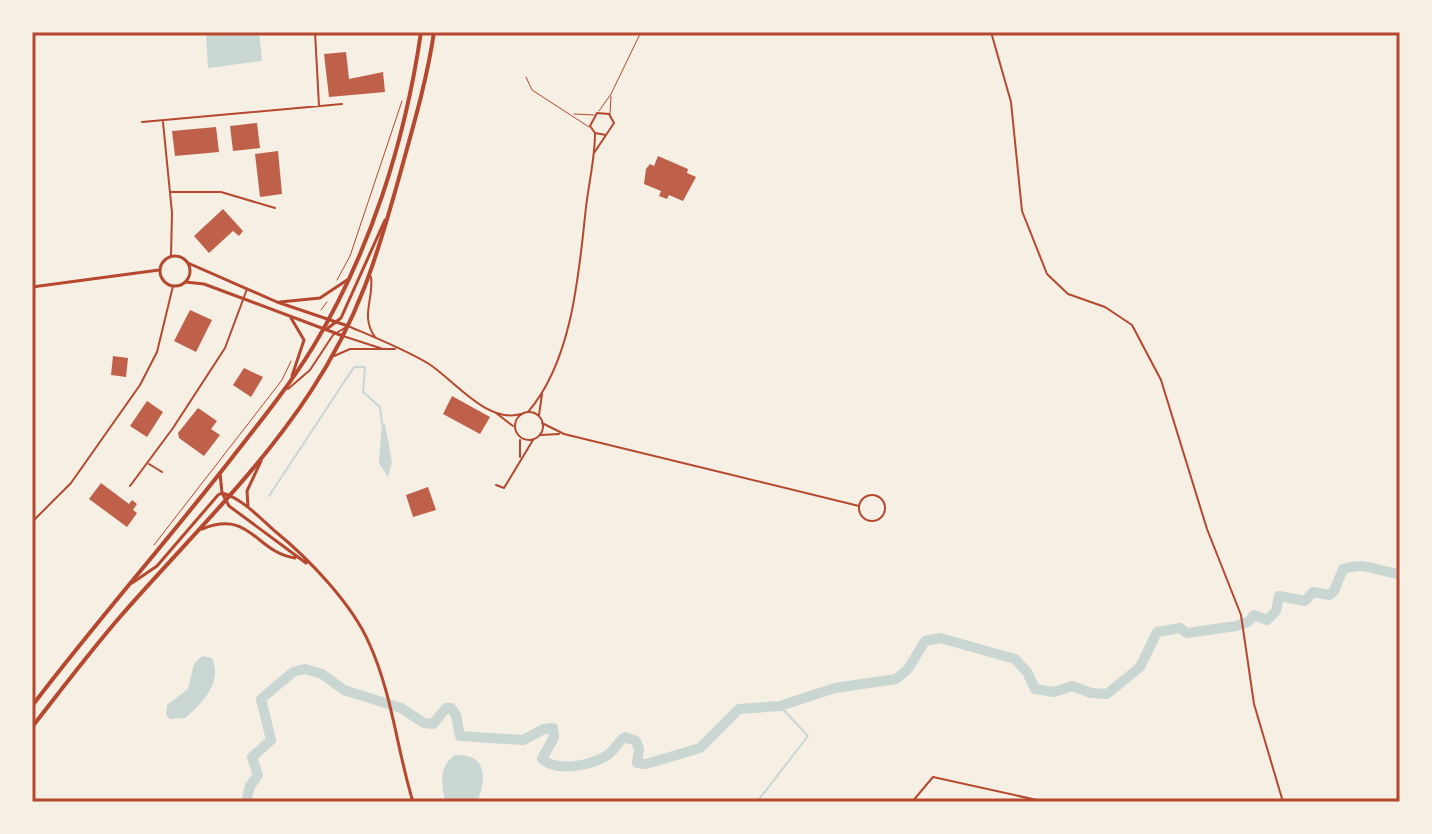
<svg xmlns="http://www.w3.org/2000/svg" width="1432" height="834" viewBox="0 0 1432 834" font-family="'Alegreya Sans',sans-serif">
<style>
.water{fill:#c9d6d2}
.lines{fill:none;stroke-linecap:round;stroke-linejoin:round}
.stream{stroke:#c9d6d2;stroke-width:2}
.river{stroke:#c9d6d2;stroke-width:10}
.building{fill:#bf614a}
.path{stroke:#b5482f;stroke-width:1}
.service{stroke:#b5482f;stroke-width:1}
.minor{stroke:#b5482f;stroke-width:2}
.tertiary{stroke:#b5482f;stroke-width:3}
.trunk{stroke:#b5482f;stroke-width:4}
.neatline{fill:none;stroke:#b5482f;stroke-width:3}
</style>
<rect width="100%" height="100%" fill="#f6efe4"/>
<path class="water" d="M206,32H259L262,61L208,68Z
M382,423L385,424L392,462L388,477L379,463Z
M202,656L212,658C223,682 202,704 185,718L170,719L166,715L167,705L188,689L194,664Z
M455,755C487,753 487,779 477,802H445C442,784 438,767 455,755Z"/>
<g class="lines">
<path class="stream" d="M269,496L354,367H365L363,392L380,407L382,423
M757,802L808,736L780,706"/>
<path class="river" d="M246,802L250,786L258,775L252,757L271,740L261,699L293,672L305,669L322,674L344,690L401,708L424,723L433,724L446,708H451L456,715L460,736L523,740L544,729L553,728L554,737L542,759C557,772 589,766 606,756C614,751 618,742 625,737L636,741L639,749L637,763L646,764L700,748L739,709L780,706L835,688L896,679L908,669L925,641L940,638L1015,659L1027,672L1035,689L1054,692L1072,686L1091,693L1107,694L1140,667L1157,632L1180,628L1187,633L1236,626L1248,622L1254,615L1267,620L1276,611L1279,596L1305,601L1313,592L1329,595L1334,591L1343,569C1364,561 1379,572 1400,574"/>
</g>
<path class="building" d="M346,52L349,79L383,72L385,92L329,97L324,54Z
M257,123L260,148L233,151L230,126Z
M216,127L219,152L175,156L172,131Z
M278,151L282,194L260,197L255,154Z
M658,156L688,169L687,173L696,177L683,201L669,195L667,199L659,196L661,191L644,184L646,169L650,164L654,166Z
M223,209L243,231L239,236L233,231L209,253L194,236Z
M190,310L212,320L196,352L174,341Z
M113,356L128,358L126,377L111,375Z
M244,368L263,377L251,397L233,385Z
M452,396L490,417L480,434L443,414Z
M147,401L163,412L147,437L130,426Z
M198,408L217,421L211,429L220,435L204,456L179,438L178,433Z
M101,483L129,504L132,500L137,504L133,510L137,513L127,527L89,499Z
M428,487L436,510L413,517L406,495Z"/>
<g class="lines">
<path class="path" d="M337,280L350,256L402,101
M321,310L327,302
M154,545L282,380L291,361"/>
<path class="service" d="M526,77L532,90L589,127
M599,111L611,94L641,32
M574,114L594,115
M610,115L611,96"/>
<path class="minor" d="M315,32L319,106
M991,32L1011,102L1022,211L1047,274L1068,294L1105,307L1132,325L1161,380L1207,529L1241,615L1254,704L1283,802
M142,122L342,104
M163,122L172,213L171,256
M594,153L614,123L609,114L597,113L590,126L595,133L606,135
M171,192H221L275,208
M371,277C374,299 360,316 375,337
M343,336L383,349H395
M334,356L350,349H383
M288,389L310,370L333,335L348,326C376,338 404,349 429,364C454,380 487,424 521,414
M515 426a14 14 0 1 1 28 0a14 14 0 1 1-28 0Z
M528,412C573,360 579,271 586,207C589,182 595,158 595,133
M496,413L513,426
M539,415L542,394
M542,423L564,434L859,506
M541,435L559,434
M520,440V457
M149,464L162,472
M496,485L504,488L533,440
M130,486L173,428L225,348L247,289
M859 508a13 13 0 1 1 26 0a13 13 0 1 1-26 0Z
M32,522L71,483L140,385L157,352L173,286
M912,802L933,777L1046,802"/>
<path class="tertiary" d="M160 271a15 15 0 1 1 30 0a15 15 0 1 1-30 0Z
M188,263L277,302L348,326
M185,282L204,284L343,336
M32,287L159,270
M280,302L320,298L347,280
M291,318L304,340L292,376
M328,328L341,318L385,220
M220,473L222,493L229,506L306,563
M248,507L247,491L261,461
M202,529C251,509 255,552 295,558
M132,583L157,566L218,495L222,493C242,498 261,519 276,532C309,559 352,604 369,643C392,693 397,750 413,802"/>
<path class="trunk" d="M32,706C98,619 171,537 238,450C264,417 291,383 313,347C370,252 405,142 421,32
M32,727C61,690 89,653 119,618C184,543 257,474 311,391C359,318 377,257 400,174C413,127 427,80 434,32"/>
</g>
<rect width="1432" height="834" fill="none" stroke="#f6efe4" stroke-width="68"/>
<rect x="34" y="34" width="1364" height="766" class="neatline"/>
</svg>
